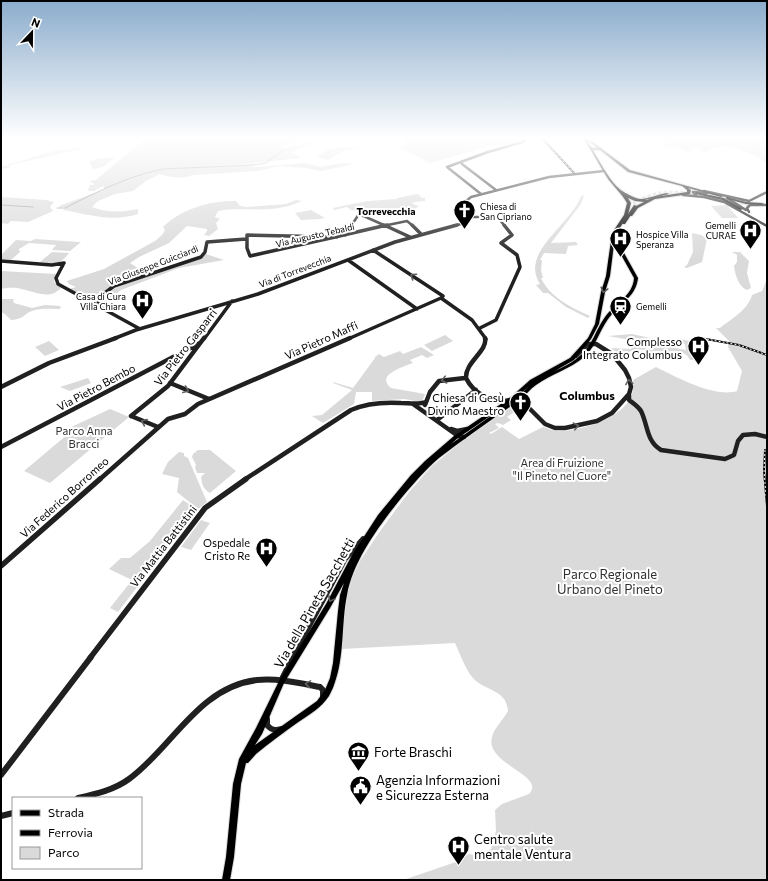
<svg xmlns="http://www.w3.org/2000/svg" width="768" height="881" viewBox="0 0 768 881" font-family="Commissioner,sans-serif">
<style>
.green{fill:#dadada}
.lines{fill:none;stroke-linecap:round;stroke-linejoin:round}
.stream{stroke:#a1a1a1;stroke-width:1}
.highway-tunnel{stroke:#d9d9d9;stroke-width:3.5;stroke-dasharray:3.5 2;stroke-linecap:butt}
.primary-casing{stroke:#dbdbdb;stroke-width:2}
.highway-casing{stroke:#dbdbdb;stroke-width:2}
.secondary-far4{stroke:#202020;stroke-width:2.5}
.secondary-far3{stroke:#202020;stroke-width:3.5}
.secondary-far2{stroke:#202020;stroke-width:4.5}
.secondary-far1{stroke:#202020;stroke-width:5.5}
.secondary{stroke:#202020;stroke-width:6}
.primary{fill:#000;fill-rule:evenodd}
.highway{fill:#000;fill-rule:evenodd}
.rail-casing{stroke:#000;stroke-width:2}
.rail{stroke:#fff;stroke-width:1;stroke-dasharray:2;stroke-linecap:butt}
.oneway{stroke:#636363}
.oneway2{stroke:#595959}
.labels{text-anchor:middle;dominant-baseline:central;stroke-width:4;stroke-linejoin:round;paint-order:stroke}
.far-poi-label{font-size:9px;fill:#000;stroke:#fff;text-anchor:start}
.far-street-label{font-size:9px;fill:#000;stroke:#fff}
.far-neighbourhood-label{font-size:10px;font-weight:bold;fill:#000;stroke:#fff}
.street-label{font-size:11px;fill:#000;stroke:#fff}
.poi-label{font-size:11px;fill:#000;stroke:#fff;text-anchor:end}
.park-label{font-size:11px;fill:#313131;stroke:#fff}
.neighbourhood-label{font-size:12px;font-weight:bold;fill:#000;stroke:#fff}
.near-park-label{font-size:13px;fill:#313131;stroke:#fff}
.near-street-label{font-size:13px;fill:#000;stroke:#fff}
.near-poi-label{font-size:13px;fill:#000;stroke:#fff;text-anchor:start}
</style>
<rect width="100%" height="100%" fill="#fff"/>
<path class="green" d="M147,137H311L310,138L282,146L287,150L321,137H330L291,152L300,158L235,165L208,166H235L254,163V165L246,166L258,167L306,163L321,167L342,163L354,164L321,171L306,168L280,166L257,171L193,175C181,179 172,178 160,174L146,181L133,191L115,194L98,201L92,207C108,213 122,212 138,209V214C113,222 89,215 64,210L59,206L105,189L103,186L94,191H88L90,185H94L93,183L89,182L93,180H96Z
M406,137H525L524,140L511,145L490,146L430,163L399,147L408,145L402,140L407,138Z
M653,137H708L721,140L740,137H767V163C756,155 733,144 719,147C713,148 707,151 701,153L700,148L694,147L689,152L672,146L669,148L663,146L668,142Z
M90,147L14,164L9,166V168L1,169V167L53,151Z
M342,147H360L343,151L328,160L317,157L329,149Z
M115,157L103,167L93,169L89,162L96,159Z
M418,194L422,198L432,197L425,198V201L414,202L412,204L419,206L416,208H382L361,212L351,210L347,207L334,210L333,208L367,201L397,199V198Z
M584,195L581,204L551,243L576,242L578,245L568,246L566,254L544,253L540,260H542L541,270L543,278H541C550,297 570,307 590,316L588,318L566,307L548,293H543L536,285L540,284C519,252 572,224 581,196Z
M1,197L46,200L54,202L50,207L53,211L28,222L11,221L8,224L1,223Z
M296,200L302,201C296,203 290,206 284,207C262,212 240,207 218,211L215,217L220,219L216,223L218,229L209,236L204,235L207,231V229L187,226L169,243L139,257L130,263L147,274L108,288L104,291L96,304L69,289L76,287L69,284L67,281L104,269L155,241L162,235L165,230L163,227C181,209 211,200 236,201L240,206L247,207L286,204Z
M727,205L738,218H722L711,206Z
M311,210L325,218L319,219L301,220L295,213Z
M692,233L701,235L707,239L702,262L687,268L684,267L687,265L693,252Z
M35,239L80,242H81L70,251L52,250L56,245L29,243L19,249V251H21L11,260L1,259V255L16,240L31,241Z
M52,252L69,253C59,266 55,264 40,262Z
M732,252H740L749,261L747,273L751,288L747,290C739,287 735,275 734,266L737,262V255Z
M206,254L224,260L179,268L121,290L101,306L100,303L105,294L112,289Z
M1,271L56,274L54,282L61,288C49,301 34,291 21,289C15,287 7,288 1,289Z
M767,279V880H403L462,860L461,858L469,854L475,855L491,849L496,831L495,810L502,804L529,794C547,775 484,764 492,737C494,728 504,719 508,711C507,691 488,691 476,681C467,674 460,654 455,643L341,649L345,605L351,580L360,561L380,531L409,492L432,466L464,440L516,404H521L523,407L521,410L519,409L507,417L511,420L503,425L498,423L495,424L499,428L489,433L491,434L502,427L519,439L543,427C549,428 554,432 561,431C586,430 639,414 633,380L656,367C676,377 715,398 737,391L742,371L728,347L729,341L716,328H720C731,319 748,310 752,295L762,291Z
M1,299H14L13,301L14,303L32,308L45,305L60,306L61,308L59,309C49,309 41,308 32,311C23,314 25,319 11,320L5,314L1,312Z
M632,334L650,338L655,344L686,350L685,344L679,339L690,341L697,348L701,343L704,346L700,351L703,359L690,360C687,353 681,352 674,351L668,356L654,355C643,345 632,351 620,355L611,348L631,349L636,341L608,336Z
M445,335L453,341L432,351L424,345Z
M49,341L59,350L45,356L35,347Z
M421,347L434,355L427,358L422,355L410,360L413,363C403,367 375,375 391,388L425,394L422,402L404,399L372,401V392H356L354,404L323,423L312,416L322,415L352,390L333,383V382L353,388L375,358V357L379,354L384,357L400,351L403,354Z
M88,378L91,383L70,391L60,387Z
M110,409L129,417L50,483L24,471L68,434L67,429Z
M198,450H210L236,471L210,493C203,489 202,484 201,477L205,473H197L195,467L196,465L192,457L193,454Z
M179,452L184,453V456L188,458L207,502L198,509L177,492L179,478L162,474L168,462Z
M183,500L198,510L187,522L118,612L110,608L132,580L109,569L121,558H130L150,541Z
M201,520L210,523L191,550L181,547Z"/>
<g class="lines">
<path class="stream" d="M1,205L33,207
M57,208H62
M65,208C97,192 128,176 163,169L254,165L266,163L282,151L294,146"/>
<path class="highway-tunnel" d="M729,201L751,205
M633,204C654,190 676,191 700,194"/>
<defs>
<path id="primary" d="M583,137H586L630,170L723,196L721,197L688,188L691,190L690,194L655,199L638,208L632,216H631L629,215L636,206L644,202L635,201L628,198L631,203L628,215L616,234L617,233L619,234V244L638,278C636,296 622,302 612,314C600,327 597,346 584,357C570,369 551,374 536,385C530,389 526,395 521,399C493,419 465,438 439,458C426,469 414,483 403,496C381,523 353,560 347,595C341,624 345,656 334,685C333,688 331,692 329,696C321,708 309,715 297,723C283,733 269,743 256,754L248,763H246L241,784L234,857L230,880H222L226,857L233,784L239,759L256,728L280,679L326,604L352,555L378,515L411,475L425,461L454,436L511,397L530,380L570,358L588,338L595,324L601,292L606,276L612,233L624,215L627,203C622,194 614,187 608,179C599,165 592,151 583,138ZM586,139L628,172L682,186L687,190V192L654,197L647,200H635L626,195L624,192C610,185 596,153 586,139ZM615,236V244L634,278C633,296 615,303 605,317C596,329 593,344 582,354C574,362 563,367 553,372L574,360L591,339L599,324L605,292L610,276ZM529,386L521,394L515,399ZM515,399L451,444L458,438ZM344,583L340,595L338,611L333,663L330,678L325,690L317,701L255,745L262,734L284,683L330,608Z"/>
<path id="highway" d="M622,192C628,193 634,199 641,199C647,199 660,194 667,193L669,194L641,201L635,200L622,194Z
M696,192L724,198L743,209L740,210L722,200L696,194Z
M727,197L746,202L762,203L764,204L762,205L746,204L727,199Z
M634,205L637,206L625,224H623L622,223Z"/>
</defs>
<use href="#primary" class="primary-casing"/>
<use href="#highway" class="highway-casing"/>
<path class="secondary-far4" d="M592,149H601
M462,161V164L496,190
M704,191L749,201L767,192
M481,194L447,167L488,152L523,142L527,137
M683,195L704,197L724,202L767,226
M696,195L693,192L707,193
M727,198L746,210
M749,212L747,208L750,205H767
M467,217H497L505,226
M351,226L359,214L386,226
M383,226L407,221L413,226
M453,226L465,223L468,219L465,202L471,197L549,177L604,171"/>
<path class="secondary-far3" d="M384,225L410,237
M412,225L421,234
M247,235L335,237L250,256L247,248Z
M345,235L351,225
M335,237H337
M335,237L387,225
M373,250L443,296L441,298
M348,260L417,309
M1,261L52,265L64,263
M64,263L56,278L58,284L140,329
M441,298L472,320L486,339
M97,306L102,295L114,286L201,257L205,252L207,242L246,239
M480,328L496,320L520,267L517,255L501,243L512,235L504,225
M113,339L136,330L258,294L395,242L457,225
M204,339L232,301
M348,339L441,298"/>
<path class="secondary-far2" d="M485,338C488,351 465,362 466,378C473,393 494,405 510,400
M170,383L209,399
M1,387L49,363L116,338
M519,395L521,400L545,424L555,428H565L597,421L612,413L629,394L631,387L629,378L625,370L612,354L596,344H588L576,356
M629,395V400C633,403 638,406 641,411C648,425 646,441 661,450L725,459L734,455L738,441L743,435L755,434L767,437
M413,404L458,436L464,437
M425,405L430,392L439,381L465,378
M131,416L168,386L204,338
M131,416L158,427
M437,420L476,390
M451,429L457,431L467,429
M1,447L200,343
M99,480L168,419L185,414L198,404L350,338
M244,480L351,410C367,403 384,402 401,403C409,403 418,405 426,402"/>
<path class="secondary-far1" d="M1,566L100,479
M90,658L205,508L246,479
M292,658L345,559L363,539"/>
<path class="secondary" d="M282,679L293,657
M267,719V725C271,730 275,731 281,729
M1,775L91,657
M78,798C96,794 114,790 129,779C172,748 198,687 257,680C278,678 299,683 320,687L323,690V696
M1,816L13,813"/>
<use href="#primary" class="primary"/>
<use href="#highway" class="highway"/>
<defs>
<path id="rail" d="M541,137L574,173
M695,337L739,345L767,355
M765,450L764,471L767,506"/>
</defs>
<use href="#rail" class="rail-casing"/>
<use href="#rail" class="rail"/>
</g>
<defs><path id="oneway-chevron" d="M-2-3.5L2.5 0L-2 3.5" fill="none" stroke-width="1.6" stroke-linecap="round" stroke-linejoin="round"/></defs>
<g class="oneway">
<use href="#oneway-chevron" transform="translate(413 276) rotate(-146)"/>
<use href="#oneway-chevron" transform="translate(444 380) rotate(167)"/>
<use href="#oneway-chevron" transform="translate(629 382) rotate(-99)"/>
<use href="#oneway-chevron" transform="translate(186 390) rotate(22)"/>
<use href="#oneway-chevron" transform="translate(144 422) rotate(-157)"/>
<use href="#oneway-chevron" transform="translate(576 426) rotate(-13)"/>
<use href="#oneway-chevron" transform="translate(308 684) rotate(-171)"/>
</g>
<g class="oneway2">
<use href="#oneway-chevron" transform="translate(604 290) rotate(105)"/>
<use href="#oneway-chevron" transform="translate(331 599) rotate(118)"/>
</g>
<linearGradient id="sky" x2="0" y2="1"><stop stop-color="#8baccc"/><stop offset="0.53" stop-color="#fff"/><stop offset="1" stop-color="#fff" stop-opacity="0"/></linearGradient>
<rect width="768" height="260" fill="url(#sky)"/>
<defs>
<symbol id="church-pin" viewBox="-11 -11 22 30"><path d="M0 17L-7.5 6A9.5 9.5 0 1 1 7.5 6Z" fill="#000" stroke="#fff"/><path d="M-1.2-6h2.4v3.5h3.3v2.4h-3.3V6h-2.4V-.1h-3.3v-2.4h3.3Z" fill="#fff"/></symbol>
<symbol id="hospital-pin" viewBox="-11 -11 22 30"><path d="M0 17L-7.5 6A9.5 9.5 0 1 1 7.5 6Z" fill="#000" stroke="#fff"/><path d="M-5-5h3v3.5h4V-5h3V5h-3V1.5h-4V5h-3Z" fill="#fff"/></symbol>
<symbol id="station-pin" viewBox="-11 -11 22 30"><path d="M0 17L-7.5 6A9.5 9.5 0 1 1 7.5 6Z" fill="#000" stroke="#fff"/><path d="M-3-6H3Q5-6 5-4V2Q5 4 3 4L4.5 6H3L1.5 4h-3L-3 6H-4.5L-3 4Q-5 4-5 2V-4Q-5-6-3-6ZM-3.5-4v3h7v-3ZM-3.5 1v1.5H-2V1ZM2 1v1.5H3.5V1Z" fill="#fff"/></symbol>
<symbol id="museum-pin" viewBox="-11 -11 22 30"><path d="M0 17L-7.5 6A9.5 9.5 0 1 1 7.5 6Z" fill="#000" stroke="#fff"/><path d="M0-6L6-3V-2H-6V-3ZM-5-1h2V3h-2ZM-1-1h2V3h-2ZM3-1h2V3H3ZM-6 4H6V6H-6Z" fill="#fff"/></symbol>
<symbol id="civic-pin" viewBox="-11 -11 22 30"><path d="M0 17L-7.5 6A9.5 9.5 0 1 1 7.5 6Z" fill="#000" stroke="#fff"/><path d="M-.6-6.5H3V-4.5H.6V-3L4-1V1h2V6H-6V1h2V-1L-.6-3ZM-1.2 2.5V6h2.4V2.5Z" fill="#fff"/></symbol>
</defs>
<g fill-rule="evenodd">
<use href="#church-pin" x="452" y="198" width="25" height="34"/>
<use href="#hospital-pin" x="738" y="218" width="25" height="34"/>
<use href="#hospital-pin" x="608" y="226" width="25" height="34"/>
<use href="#hospital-pin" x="130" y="288" width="25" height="34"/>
<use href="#station-pin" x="608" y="294" width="25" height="34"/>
<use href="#hospital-pin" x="686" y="334" width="25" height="34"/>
<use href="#church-pin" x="508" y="390" width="25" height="34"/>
<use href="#hospital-pin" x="254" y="536" width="25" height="34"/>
<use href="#museum-pin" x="346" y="740" width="25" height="34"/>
<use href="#civic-pin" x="348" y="774" width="25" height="34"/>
<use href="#hospital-pin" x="446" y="834" width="25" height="34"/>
</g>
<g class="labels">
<g class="far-poi-label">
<text x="480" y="206">Chiesa di<tspan x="480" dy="10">San Cipriano</tspan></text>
<text x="736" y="225" text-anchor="end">Gemelli<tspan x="736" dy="10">CURAE</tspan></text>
<text x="636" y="234">Hospice Villa<tspan x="636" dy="10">Speranza</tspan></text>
<text x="126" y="296" text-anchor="end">Casa di Cura<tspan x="126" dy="10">Villa Chiara</tspan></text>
<text x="636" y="306">Gemelli</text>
</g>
<g class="far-street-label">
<text transform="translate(315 235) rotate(-13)">Via Augusto Tebaldi</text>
<text transform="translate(153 265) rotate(-21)">Via Giuseppe Guicciardi</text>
<text transform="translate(295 271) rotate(-21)">Via di Torrevecchia</text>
</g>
<g class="far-neighbourhood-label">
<text x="386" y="211">Torrevecchia</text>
</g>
<g class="street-label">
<text transform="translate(321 340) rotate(-24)">Via Pietro Maffi</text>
<text transform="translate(185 347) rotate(-52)">Via Pietro Gasparri</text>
<text transform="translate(96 387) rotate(-28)">Via Pietro Bembo</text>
<text transform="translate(64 497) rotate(-42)">Via Federico Borromeo</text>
<text transform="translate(163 546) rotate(-52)">Via Mattia Battistini</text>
</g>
<g class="poi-label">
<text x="682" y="341">Complesso<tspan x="682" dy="13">Integrato Columbus</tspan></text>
<text x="504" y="397">Chiesa di Gesù<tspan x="504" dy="13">Divino Maestro</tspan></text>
<text x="250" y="542">Ospedale<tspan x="250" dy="13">Cristo Re</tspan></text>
</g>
<g class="park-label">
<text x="84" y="430">Parco Anna<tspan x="84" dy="13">Bracci</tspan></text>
<text x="562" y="462">Area di Fruizione<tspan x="562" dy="13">"Il Pineto nel Cuore"</tspan></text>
</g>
<g class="neighbourhood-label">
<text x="587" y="395">Columbus</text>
</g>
<g class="near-park-label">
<text x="610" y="574">Parco Regionale<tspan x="610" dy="15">Urbano del Pineto</tspan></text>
</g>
<g class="near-street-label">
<text transform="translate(314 603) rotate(-60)">Via della Pineta Sacchetti</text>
</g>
<g class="near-poi-label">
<text x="374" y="752">Forte Braschi</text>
<text x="376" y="780">Agenzia Informazioni<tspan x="376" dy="15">e Sicurezza Esterna</tspan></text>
<text x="474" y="839">Centro salute<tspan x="474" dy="15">mentale Ventura</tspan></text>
</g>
</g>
<rect width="768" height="881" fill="none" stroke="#000000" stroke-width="4"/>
<rect x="12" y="797" width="130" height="72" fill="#ffffff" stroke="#999999"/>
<rect x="20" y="810" width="20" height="6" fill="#000000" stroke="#999999"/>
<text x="48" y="817" font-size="12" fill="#000000">Strada</text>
<rect x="20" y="830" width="20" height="6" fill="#000000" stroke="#999999"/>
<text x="48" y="837" font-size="12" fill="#000000">Ferrovia</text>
<rect x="20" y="847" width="20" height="12" fill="#dadada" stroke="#999999"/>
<text x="48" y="857" font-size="12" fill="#000000">Parco</text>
<g transform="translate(32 32) rotate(22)" stroke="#ffffff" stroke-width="3" paint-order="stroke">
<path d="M0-3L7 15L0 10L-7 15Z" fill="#000000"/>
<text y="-6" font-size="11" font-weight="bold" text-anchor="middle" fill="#000000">N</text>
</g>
</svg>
